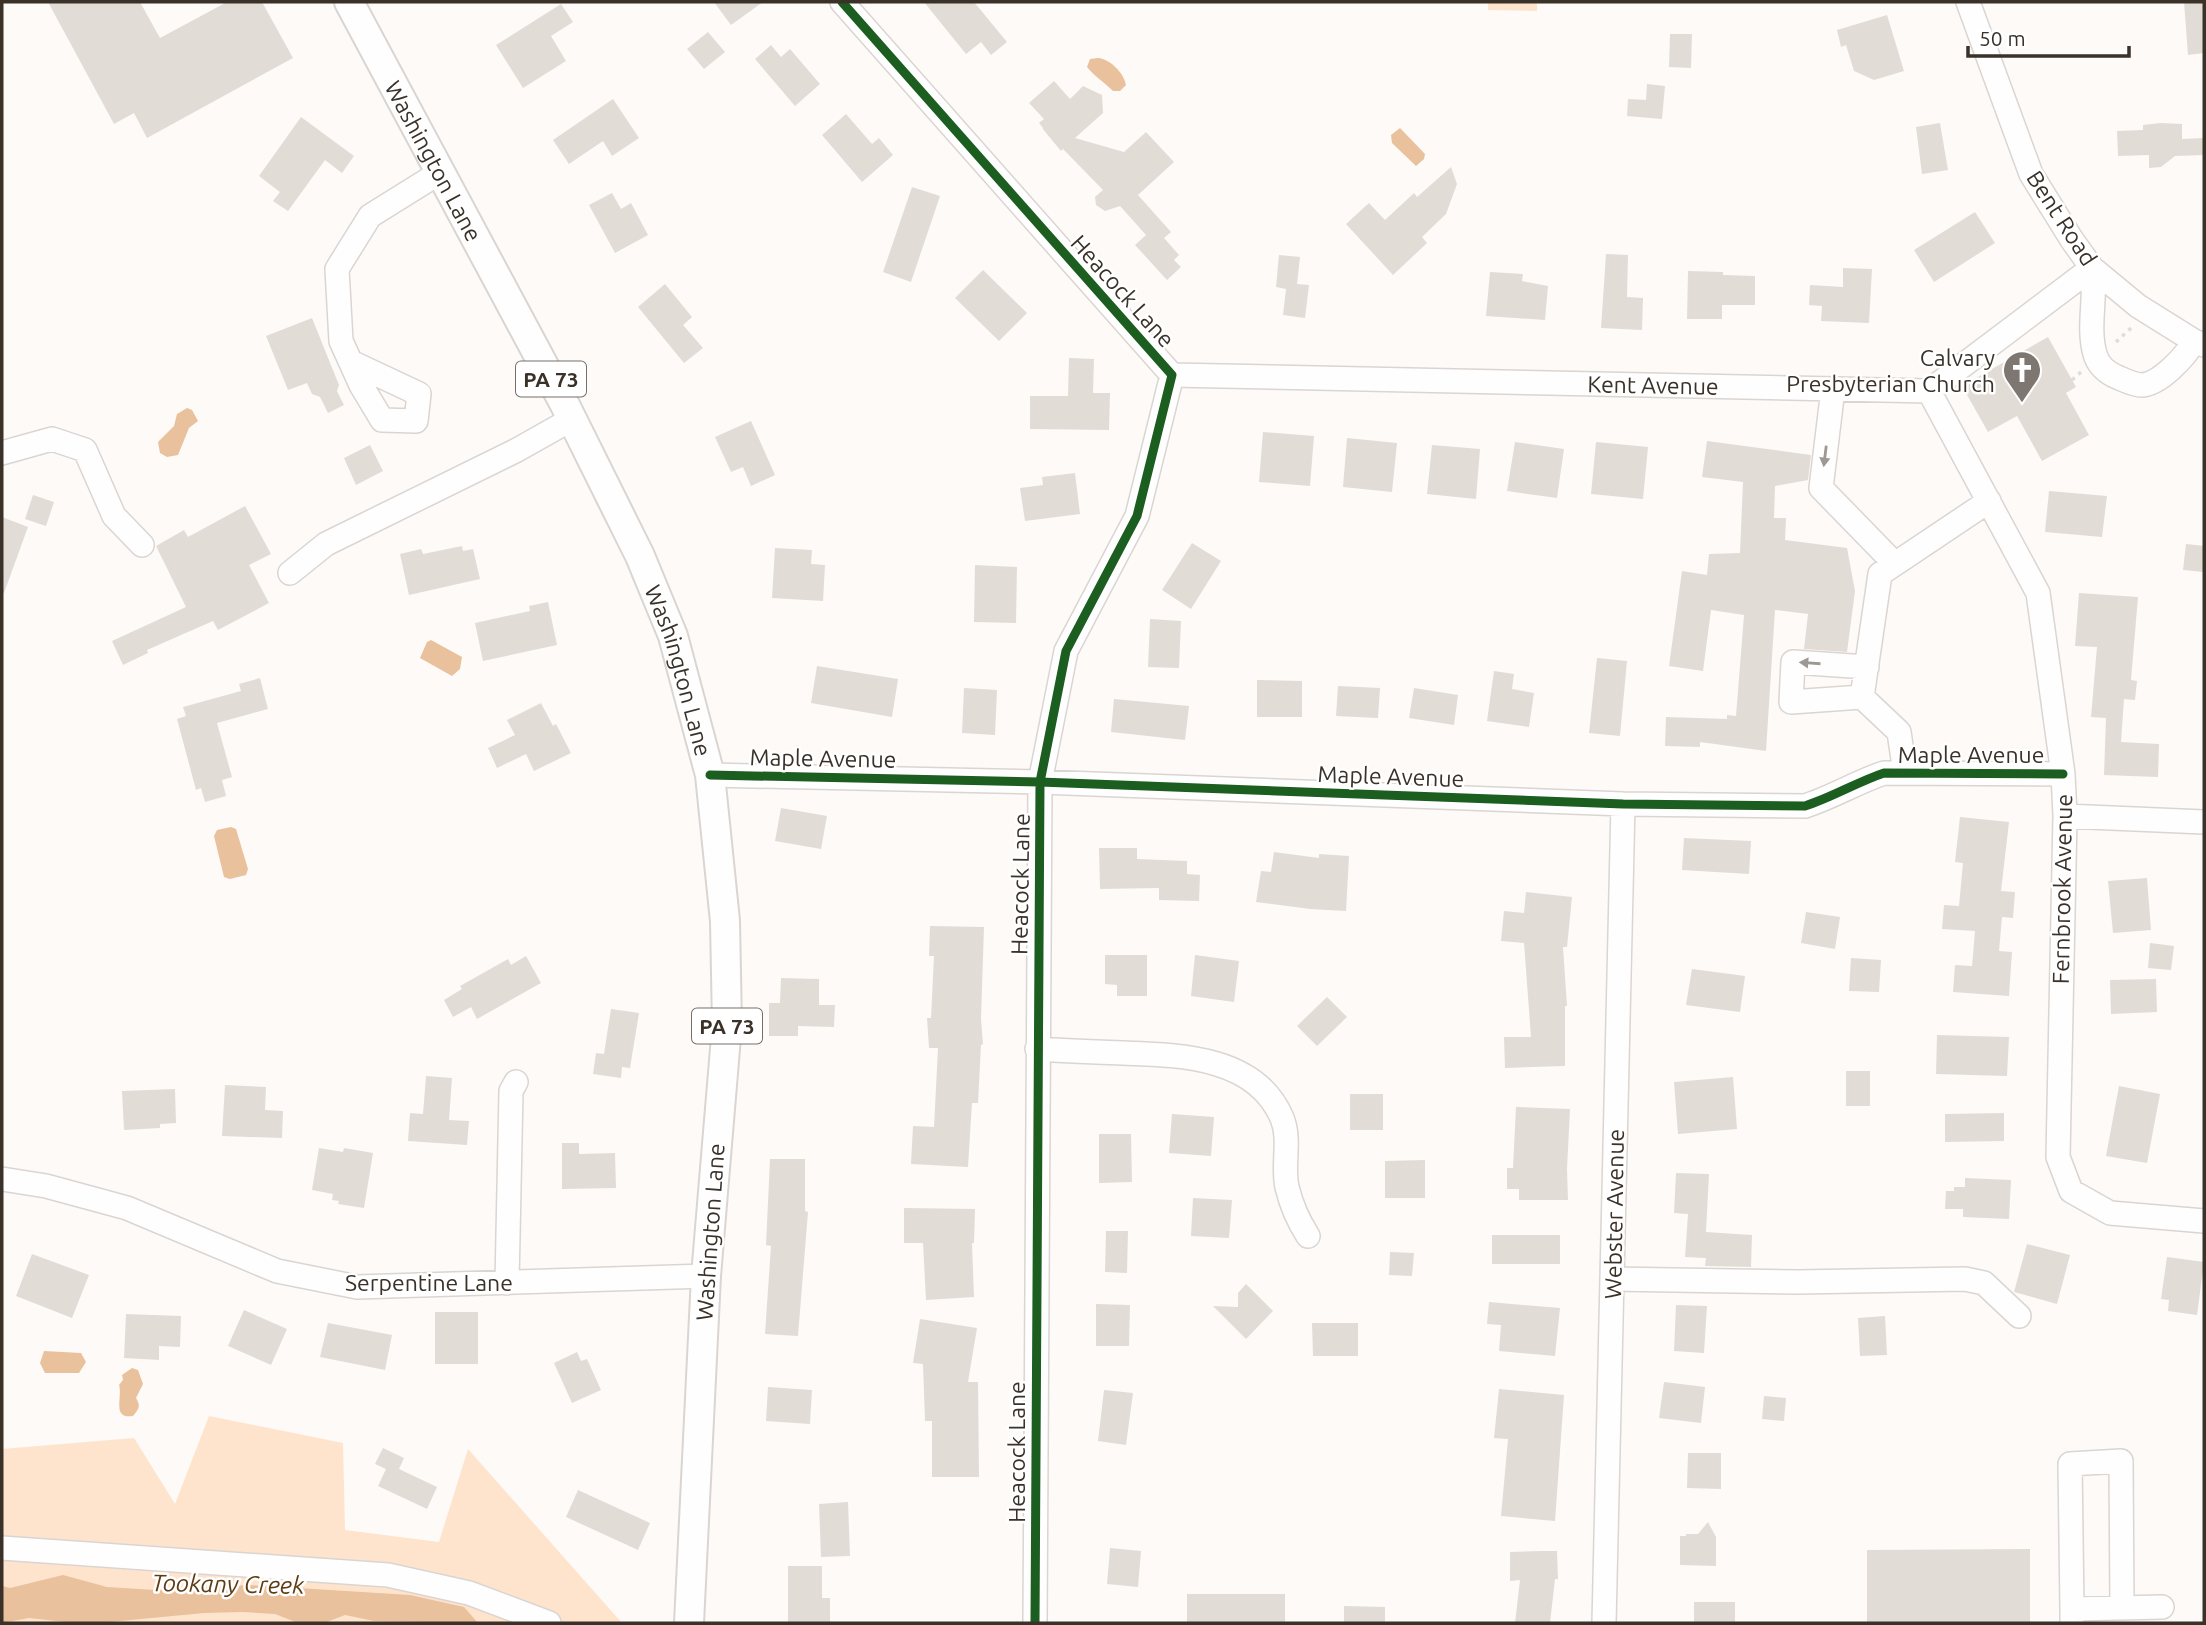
<svg xmlns="http://www.w3.org/2000/svg" width="2206" height="1625" viewBox="0 0 2206 1625" font-family="Ubuntu,sans-serif">
<style>
.green{fill:#fee4cd}
.water{fill:#e9c19c}
.building{fill:#e2dcd7}
.lines{fill:none;stroke-linecap:round;stroke-linejoin:round}
.minor-casing{stroke:#dbd5d1;stroke-width:26}
.major-casing{stroke:#dbd5d1;stroke-width:32}
.path{stroke:#dedcdc;stroke-width:3.5;stroke-dasharray:3.5 5;stroke-linecap:butt}
.minor{stroke:#fffefe;stroke-width:23}
.major{stroke:#fffefe;stroke-width:28}
.cycleway-casing{stroke:#fff;stroke-width:13}
.cycleway{stroke:#1b5e20;stroke-width:9}
.oneway{fill:#9c9894}
.labels{text-anchor:middle;dominant-baseline:central;stroke-width:5;stroke-linejoin:round;paint-order:stroke}
.shield{fill:#fff;stroke:#756f69;stroke-width:2}
.shield-label{font-size:21px;font-weight:bold;fill:#3a3129}
.street-label{font-size:23px;fill:#3a3129;stroke:#fff}
.poi-label{font-size:23px;fill:#3a3129;stroke:#fff;text-anchor:end}
.water-label{font-size:24px;font-style:italic;fill:#603c13;stroke:#fff}
</style>
<rect width="100%" height="100%" fill="#fdfaf8"/>
<path class="green" d="M1488,2H1537V11L1488,10Z
M209,1416L343,1443L345,1530L439,1542L468,1449L622,1623H2V1449L134,1438L175,1504Z"/>
<path class="water" d="M1098,58C1110,59 1124,73 1126,85L1120,91H1113C1104,82 1094,76 1087,67L1090,59Z
M1400,128L1425,154L1424,159L1416,166L1392,143L1391,135Z
M187,408L192,410L198,421L189,428L178,455L167,457L160,453L158,442L174,426L177,414Z
M431,640L462,657L460,669L452,676L420,658L427,642Z
M231,827L236,829L248,869L246,875L230,879L224,877L214,836L217,830Z
M44,1351L81,1353L86,1362L79,1373H45L40,1363Z
M132,1368L138,1370L143,1384L136,1398C141,1406 139,1409 133,1416C111,1419 123,1397 119,1385L123,1380L122,1375Z
M63,1575L107,1587L155,1590L250,1585L410,1595L464,1607L478,1623L374,1621L345,1615L324,1623H298L275,1614L243,1612L204,1613L99,1623H74L29,1618L2,1623V1586L10,1588Z"/>
<path class="building" d="M48,2H140L160,38L227,2H262L293,58L147,138L134,113L114,124Z
M714,2H763L731,25Z
M924,2H974L1007,42L991,55L981,42L966,54Z
M2184,2H2204V53L2188,55Z
M561,4L573,22L551,36L566,61L523,88L496,45Z
M1887,15L1904,71L1874,80L1854,71L1846,45L1841,47L1837,30Z
M708,32L725,52L704,69L687,49Z
M1670,34H1692L1691,68L1669,67Z
M771,45L781,57L790,49L820,84L795,106L755,59Z
M1054,81L1070,99L1083,86L1102,95L1103,113L1075,138L1124,152L1146,132L1174,162L1138,195L1171,232L1164,238L1179,255L1174,260L1181,267L1167,280L1135,245L1146,235L1120,206L1105,211L1096,205L1095,197L1103,190L1063,149L1061,151L1042,128L1044,129L1039,123L1044,119L1029,103Z
M1647,84L1665,86L1662,119L1627,116L1628,99L1646,100Z
M613,99L639,138L612,156L603,141L569,164L553,140Z
M846,114L872,144L879,138L893,155L862,182L822,135Z
M301,117L354,156L342,173L325,160L288,211L273,201L280,192L259,176Z
M1940,123L1948,170L1922,174L1916,127Z
M2161,123L2182,124V139L2204,138V155L2175,156L2161,167L2149,168V155L2118,156L2117,131L2143,130V125Z
M1451,167L1457,184L1446,214L1422,237L1427,243L1393,275L1346,224L1369,203L1385,220L1414,193L1417,197Z
M912,187L940,196L911,282L883,272Z
M612,193L621,209L631,203L648,235L615,253L589,205Z
M1975,212L1995,243L1934,282L1914,250Z
M1606,254L1628,255L1627,297L1643,298L1642,330L1601,328Z
M1279,255L1300,257L1297,284L1309,285L1305,318L1283,315L1286,289L1276,287Z
M1843,268L1872,269L1869,323L1821,321L1822,306L1809,305L1810,285L1843,287Z
M983,270L1027,313L999,341L955,298Z
M1688,271L1723,272V275L1755,276V305H1722V319H1687Z
M1490,272L1523,274L1522,281L1548,286L1545,320L1486,316Z
M665,284L692,317L683,325L703,348L684,363L638,307Z
M312,318L339,385L337,391L344,405L328,413L320,397L312,394L307,383L288,390L266,336Z
M2048,337L2076,387L2066,393L2089,435L2042,461L2017,416L1988,432L1962,386Z
M1069,358L1094,359L1093,393H1110L1109,430L1030,429V396H1068Z
M751,421L775,475L751,486L743,467L731,472L715,437Z
M1263,432L1314,436L1310,486L1259,482Z
M1347,438L1397,443L1392,492L1343,487Z
M1707,441L1811,455L1808,480L1775,486L1774,518H1786L1785,540L1847,548L1855,591L1847,652L1804,649L1808,614L1775,610L1766,751L1700,742V747L1665,746L1666,717L1727,719V715L1736,716L1744,615L1711,610L1703,671L1669,666L1682,571L1707,575L1709,554L1740,553L1743,482L1702,477Z
M1515,442L1564,449L1557,498L1507,491Z
M1596,442L1648,447L1643,499L1591,494Z
M370,445L383,471L356,485L344,458Z
M1432,445L1480,449L1476,499L1427,494Z
M1075,473L1080,514L1025,521L1020,488L1043,485L1042,477Z
M2049,491L2107,496L2102,537L2045,532Z
M33,495L54,502L46,526L25,519Z
M245,506L271,554L249,565L269,603L218,630L213,621L147,650L148,653L123,665L112,641L186,607L156,546L184,530L188,537Z
M2,517L28,527L4,593L2,592Z
M1192,543L1221,561L1191,609L1162,590Z
M2186,544L2204,546V572L2183,570Z
M462,546L463,551L473,549L480,579L409,595L400,554L421,549L423,554Z
M775,548L812,550L811,564L825,565L823,601L772,598Z
M975,565L1017,567L1016,623L974,622Z
M2079,593L2138,597L2131,680L2137,681L2135,700L2124,699L2121,742L2159,744L2158,777L2104,775L2106,718L2091,717L2097,647L2075,646Z
M548,602L557,645L483,661L475,623L530,611L529,606Z
M1150,619L1181,621L1179,668L1148,667Z
M1597,658L1627,661L1620,736L1589,733Z
M817,666L898,679L892,717L811,703Z
M1494,671L1514,674L1512,689L1534,693L1529,727L1487,721Z
M260,678L268,709L217,723L232,777L222,780L226,796L205,802L201,788L196,790L177,719L186,716L183,707L241,691L239,684Z
M1257,680L1302,681V717H1257Z
M1338,686L1380,688L1378,718L1336,716Z
M964,688L997,690L995,735L962,733Z
M1414,688L1458,695L1454,725L1409,718Z
M1114,699L1189,706L1185,740L1111,732Z
M541,703L553,726L556,724L571,753L534,771L526,754L497,768L488,748L515,735L507,720Z
M781,808L827,816L821,849L775,841Z
M1960,817L2009,822L2001,891L2015,892L2013,918L2002,917L1999,951L2012,952L2009,996L1953,992L1955,965L1972,966L1975,931L1942,929L1944,905L1959,906L1963,863L1955,862Z
M1684,838L1751,841L1749,874L1682,870Z
M1099,848H1137V859L1187,861V874L1200,875L1199,901L1159,900V888L1100,889Z
M1274,852L1319,858V854L1349,856L1346,911L1310,909L1256,902L1261,871L1271,872Z
M2147,878L2151,930L2113,933L2108,881Z
M1526,892L1572,897L1567,947H1563L1567,1006H1565V1066L1505,1068L1504,1037H1531L1524,943L1501,941L1504,911L1524,913Z
M1806,912L1840,917L1835,949L1801,943Z
M930,926L984,927L981,1019L983,1044L981,1045L978,1103H972L968,1167L911,1164L913,1126L934,1127L938,1048H929L927,1018H931L934,956H929Z
M2150,943L2174,946L2171,970L2148,968Z
M1105,955H1147V996H1117V985L1105,984Z
M1195,955L1239,961L1234,1002L1191,996Z
M526,956L541,983L477,1019L471,1007L453,1017L444,1000L462,989L460,986L508,959L511,965Z
M1851,958L1881,960L1879,992L1849,991Z
M1692,969L1745,976L1740,1012L1686,1005Z
M781,978L819,979V1005H835L834,1027L798,1026V1036H769V1003H780Z
M2156,979L2157,1012L2111,1014L2110,980Z
M1327,997L1347,1017L1317,1046L1297,1026Z
M611,1009L639,1013L630,1068L622,1067L621,1078L593,1074L596,1053L604,1054Z
M1937,1035L2009,1037L2007,1076L1936,1074Z
M1846,1071H1870V1106H1846Z
M426,1076L452,1078L449,1120L469,1121L467,1145L408,1141L410,1113L423,1114Z
M1733,1077L1737,1129L1678,1134L1674,1082Z
M225,1085L266,1087L265,1110L283,1111L282,1138L222,1136Z
M2119,1086L2160,1094L2147,1163L2106,1156Z
M175,1089L176,1123L160,1124V1128L124,1130L122,1091Z
M1350,1094H1383V1130H1350Z
M1516,1107L1570,1109L1567,1169L1568,1200H1519V1189H1507V1168H1513Z
M2004,1113V1141L1945,1142V1114Z
M1172,1114L1214,1117L1211,1156L1169,1153Z
M1099,1134H1131L1132,1182L1099,1183Z
M562,1143H579V1154L615,1153L616,1188L562,1189Z
M319,1148L343,1152L344,1148L373,1153L364,1208L338,1204L339,1201L332,1200L333,1194L312,1190Z
M770,1159H805V1211L808,1212L798,1336L765,1334L771,1246L766,1245Z
M1425,1160V1198H1385V1161Z
M1676,1173L1709,1174L1706,1232L1752,1235L1751,1267L1705,1266L1706,1258L1685,1257L1688,1214L1674,1213Z
M1965,1178L2011,1180L2009,1219L1963,1217V1209H1945L1946,1191H1954V1187H1965Z
M1193,1198L1232,1200L1229,1238L1191,1236Z
M904,1208L975,1209L974,1243H972L974,1297L926,1300L923,1243H904Z
M1106,1231H1128L1127,1273L1105,1272Z
M1492,1235H1560V1264H1492Z
M2027,1244L2070,1255L2057,1304L2014,1292Z
M1390,1252L1414,1253L1412,1276L1389,1275Z
M32,1254L89,1275L72,1318L16,1296Z
M2167,1257L2204,1262L2197,1315L2168,1311L2169,1300L2161,1299Z
M1246,1284L1273,1311L1246,1339L1213,1306L1238,1307V1293Z
M1489,1302L1560,1308L1555,1356L1499,1351L1501,1325L1487,1324Z
M1096,1304L1130,1305L1129,1346H1096Z
M1676,1305L1707,1306L1704,1353L1674,1351Z
M244,1310L287,1329L271,1365L228,1346Z
M435,1312H478V1364H435Z
M126,1314L181,1316L180,1347L159,1346V1360L124,1358Z
M1885,1316L1887,1355L1860,1356L1858,1318Z
M920,1319L977,1328L968,1382H978L979,1477H932V1421H925L923,1364L913,1363Z
M328,1323L392,1335L385,1370L320,1357Z
M1312,1323H1358V1356H1313Z
M577,1352L581,1361L587,1359L601,1390L572,1403L554,1363Z
M1664,1382L1705,1387L1701,1423L1659,1418Z
M768,1387L812,1390L810,1424L766,1421Z
M1499,1389L1564,1395L1555,1521L1501,1516L1508,1439L1494,1438Z
M1104,1390L1133,1393L1126,1445L1098,1441Z
M1764,1396L1786,1398L1784,1421L1762,1419Z
M383,1448L404,1458L399,1469L437,1487L427,1509L378,1486L386,1469L375,1464Z
M1688,1453H1721V1489L1687,1488Z
M578,1490L650,1523L638,1550L566,1517Z
M848,1502L850,1556L821,1557L819,1504Z
M1708,1522L1716,1537V1566L1680,1565V1536H1686V1534H1698Z
M1110,1548L1141,1551L1138,1587L1107,1584Z
M2030,1549V1623H1867V1550Z
M1543,1551H1557L1558,1579H1555L1550,1623H1515L1520,1580L1510,1581V1552Z
M788,1566H822V1598H830V1623H788Z
M1187,1594H1285V1623H1187Z
M1694,1602H1735V1623H1694Z
M1344,1606L1385,1607V1623H1344Z"/>
<g class="lines">
<defs>
<path id="minor" d="M842,2L1172,375L1137,516L1066,651L1040,782L1035,1623
M1968,2L2031,174L2072,240L2092,268L2138,306L2194,341L2204,345
M351,362L419,394L416,421L382,420L361,385L341,341L337,269L370,216L439,173
M1172,375L1929,391L2092,268C2097,297 2087,326 2095,354C2098,365 2107,373 2117,377C2124,380 2134,385 2142,385C2160,384 2186,356 2194,341
M1833,389L1821,488L1895,564
M1929,391L2038,593L2063,774L2065,816L2058,1157L2071,1191L2110,1213L2204,1221
M2,453L52,439L85,450L114,516L142,545
M290,573L326,544L517,450L572,419
M1862,697L1791,702L1793,662L1867,667
M1905,773L1899,732L1862,697L1880,574L1989,501
M710,775L1040,782L1623,804L1805,806C1833,797 1857,782 1884,773L2063,774
M2065,816L2204,822
M1037,1049C1066,1051 1094,1052 1123,1053C1179,1055 1256,1056 1282,1118C1291,1140 1282,1165 1287,1187C1291,1204 1299,1222 1308,1236
M2,1179L46,1186L127,1208L277,1271L357,1287L706,1276
M1612,1279L1799,1282L1965,1279L1984,1283L2019,1316
M507,1283L511,1091L516,1082
M2,1548L388,1575L469,1593L549,1623
M2072,1609L2070,1464L2121,1461L2122,1607
M1604,1623L1623,804
M2072,1623V1609L2162,1607"/>
<g id="major">
<path id="s1" d="M349,2L565,405L640,556L673,636L710,775L725,921L727,1025L706,1276L689,1623"/>
</g>
</defs>
<use href="#minor" class="minor-casing"/>
<use href="#major" class="major-casing"/>
<path class="path" d="M2116,342L2131,328
M2072,380L2081,372"/>
<use href="#minor" class="minor"/>
<use href="#major" class="major"/>
<defs>
<path id="cycleway" d="M842,2L1172,375L1137,516L1066,651L1040,782L1035,1623
M710,775L1040,782L1623,804L1805,806C1833,797 1857,782 1884,773L2063,774"/>
</defs>
<use href="#cycleway" class="cycleway-casing"/>
<use href="#cycleway" class="cycleway"/>
</g>
<defs><path id="oneway-solid" d="M-6-.8H1V-3.2L6.5 0L1 3.2V.8H-6Z" transform="scale(1.75)"/></defs>
<g class="oneway">
<use href="#oneway-solid" transform="translate(1825 456) rotate(97)"/>
<use href="#oneway-solid" transform="translate(1810 663) rotate(-176)"/>
</g>
<defs>
<symbol id="church-pin" viewBox="-11 -11 22 30"><path d="M0 17L-7.5 6A9.5 9.5 0 1 1 7.5 6Z" fill="#7e7771" stroke="#fff"/><path d="M-1.2-6h2.4v3.5h3.3v2.4h-3.3V6h-2.4V-.1h-3.3v-2.4h3.3Z" fill="#fff"/></symbol>
</defs>
<g fill-rule="evenodd">
<use href="#church-pin" x="2000" y="348" width="44" height="60"/>
</g>
<g class="labels">
<g class="shield">
<rect x="516" y="361.5" width="70" height="35" rx="5"/>
<rect x="692" y="1008.5" width="70" height="35" rx="5"/>
</g>
<g class="shield-label">
<text x="551" y="379">PA 73</text>
<text x="727" y="1026">PA 73</text>
</g>
<g class="street-label">
<text stroke="none"><textPath href="#s1" startOffset="180">Washington Lane</textPath></text>
<text transform="translate(2062 218) rotate(57)">Bent Road</text>
<text transform="translate(1123 291) rotate(48)">Heacock Lane</text>
<text transform="translate(1653 385) rotate(1)">Kent Avenue</text>
<text stroke="none"><textPath href="#s1" startOffset="747">Washington Lane</textPath></text>
<text x="1971" y="754">Maple Avenue</text>
<text transform="translate(823 758) rotate(1)">Maple Avenue</text>
<text transform="translate(1391 776) rotate(2)">Maple Avenue</text>
<text transform="translate(1020 884) rotate(-89)">Heacock Lane</text>
<text transform="translate(2062 889) rotate(-89)">Fernbrook Avenue</text>
<text transform="translate(1614 1214) rotate(-89)">Webster Avenue</text>
<text transform="translate(710 1232) rotate(-86)">Washington Lane</text>
<text x="429" y="1282">Serpentine Lane</text>
<text transform="translate(1016 1452) rotate(-90)">Heacock Lane</text>
</g>
<g class="poi-label">
<text x="1995" y="357">Calvary<tspan x="1995" dy="26">Presbyterian Church</tspan></text>
</g>
<g class="water-label">
<text transform="translate(228 1584) rotate(1)">Tookany Creek</text>
</g>
</g>
<rect width="2206" height="1625" fill="none" stroke="#3a3129" stroke-width="7"/>
<path d="M1968 46v10h161v-10" fill="none" stroke="#3a3129" stroke-width="3.5"/>
<text x="1979" y="46" font-size="21" fill="#3a3129" stroke="#ffffff" stroke-width="5" paint-order="stroke">50 m</text>
</svg>
